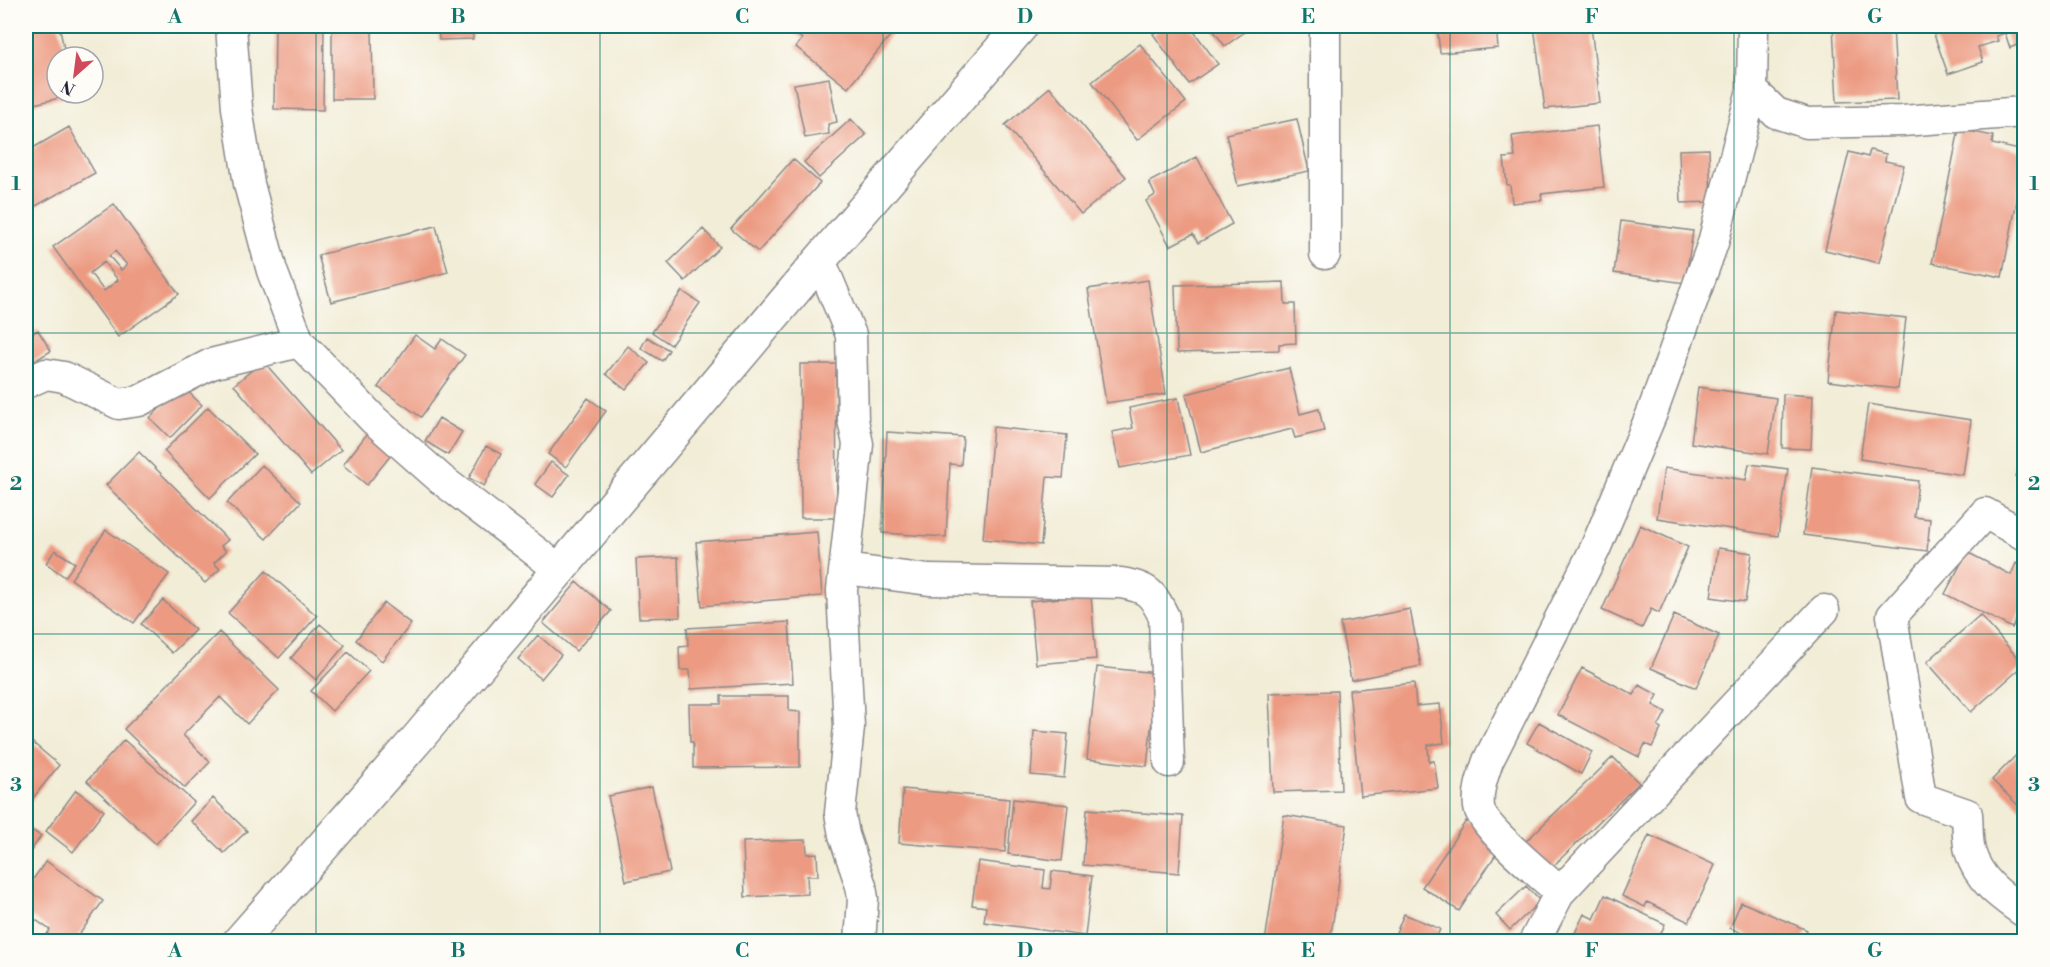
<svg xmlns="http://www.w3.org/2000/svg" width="2050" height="967" viewBox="0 0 2050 967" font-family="'Libre Bodoni',serif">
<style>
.building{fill:#ec9a81;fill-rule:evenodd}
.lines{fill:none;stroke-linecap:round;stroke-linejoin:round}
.street-casing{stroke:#8a8889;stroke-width:33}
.secondary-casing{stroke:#8a8889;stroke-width:36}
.street{stroke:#fff;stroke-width:30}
.secondary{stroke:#fff;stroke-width:33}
.grid{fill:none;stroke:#0f766e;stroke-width:1.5;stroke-opacity:0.55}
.neatline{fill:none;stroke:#0f766e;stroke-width:2}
.grid-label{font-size:20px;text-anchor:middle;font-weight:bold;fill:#0f766e}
</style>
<rect width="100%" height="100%" fill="#fdfcf7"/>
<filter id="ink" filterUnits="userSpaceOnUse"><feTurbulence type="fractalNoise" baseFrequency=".0167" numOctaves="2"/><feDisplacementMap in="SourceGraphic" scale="12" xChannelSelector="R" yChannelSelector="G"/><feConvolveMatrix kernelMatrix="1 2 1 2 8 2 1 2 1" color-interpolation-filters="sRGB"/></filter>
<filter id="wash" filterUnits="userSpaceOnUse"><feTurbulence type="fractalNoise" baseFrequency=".008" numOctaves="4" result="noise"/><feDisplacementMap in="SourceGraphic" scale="24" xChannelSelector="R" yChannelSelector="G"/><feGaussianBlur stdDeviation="1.35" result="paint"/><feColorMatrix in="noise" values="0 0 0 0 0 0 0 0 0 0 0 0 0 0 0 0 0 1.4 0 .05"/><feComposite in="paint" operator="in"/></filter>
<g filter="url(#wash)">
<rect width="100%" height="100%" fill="#f2edd7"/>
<g id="blocks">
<path class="building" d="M26,26H59L66,57H57V93L76,94L26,106Z
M275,26H324L323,110L274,109Z
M332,26H372L373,99H332Z
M438,26H472L473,39L439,40Z
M792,26H898L848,88L796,47L802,39L789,29Z
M1165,26H1190L1218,64L1189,84L1153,34Z
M1210,26H1253L1225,46Z
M1437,26H1496L1498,48L1440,53Z
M1534,26H1591L1600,103L1545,109Z
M1833,26H1893L1897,100L1837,102Z
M1931,26H2024V42L2010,48L2005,33L1996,36L1998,41L1978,47L1983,62L1948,74Z
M1140,44L1186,102L1137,140L1092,82Z
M829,78L837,122L828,124L829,134L805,138L794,84Z
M1050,87L1126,177L1081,214L1005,125Z
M851,119L866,135L819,178L804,162Z
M1297,119L1309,171L1238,186L1226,134Z
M1597,126L1604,187L1541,194L1542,200L1512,203L1510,185H1507L1504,158L1515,157L1512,136Z
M69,127L95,173L27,211L26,152Z
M1959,129L1993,136L1992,144L2024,151V165L2002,277L1932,263Z
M1709,149L1711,202L1681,203L1679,150Z
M1870,150L1886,154L1885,161L1904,165L1879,263L1825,250L1849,152L1868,157Z
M1197,157L1232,224L1198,243L1193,234L1170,246L1146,201L1155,195L1149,182Z
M793,159L820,183L758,252L731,229Z
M114,204L179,294L118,337L53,247ZM115,251L127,265L121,270L109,256ZM104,262L118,280L104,291L90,273Z
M1621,221L1693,231L1685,283L1614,273Z
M436,226L448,272L331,302L318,255Z
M703,229L720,247L685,281L668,263Z
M1148,280L1166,394L1106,403L1088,289Z
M1284,282L1285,304H1295L1296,343L1279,344V350L1177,353L1175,285Z
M682,291L700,303L671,345L652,332Z
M1836,310L1906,318L1898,389L1828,381Z
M38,330L51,351L26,366V337Z
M415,335L435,349L442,339L465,355L421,417L378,387Z
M647,337L669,350L662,361L641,348Z
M628,346L649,363L626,390L606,374Z
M263,361L341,450L311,475L234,385Z
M800,364H836L837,518H801Z
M1289,368L1300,414L1319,409L1324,431L1295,438L1292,429L1201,452L1186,394Z
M182,386L202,405L170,438L150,418Z
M1698,387L1776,398L1768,454L1691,443Z
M1783,394L1813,396L1811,449L1782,448Z
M588,398L606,411L566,467L548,454Z
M1178,398L1190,455L1120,468L1112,432L1133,428L1129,408Z
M1868,404L1971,420L1963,475L1860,459Z
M208,407L255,454L210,498L164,451Z
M439,418L462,432L448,455L425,441Z
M993,427L1067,435L1063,478L1047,477L1041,545L983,539Z
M370,430L395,450L367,485L343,465Z
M887,432L963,437L961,465L950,464L946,537L882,533Z
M486,446L501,454L484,486L469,478Z
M139,452L228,540L221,546L226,551L214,563L220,569L205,583L106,485Z
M2024,459V481L2015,476Z
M551,462L569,475L553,497L535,484Z
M1749,464L1788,469L1778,536L1657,518L1664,468L1746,480Z
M262,465L301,502L266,539L227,503Z
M1812,467L1918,481L1914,517L1930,519L1927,551L1803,535Z
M1640,525L1688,547L1659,613L1651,609L1642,628L1602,610Z
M106,530L169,574L134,623L71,579Z
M817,532L822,596L702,606L696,542Z
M1718,548L1752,553L1745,602L1711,597Z
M55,550L75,563L65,577L46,563Z
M1967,552L2011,575L2016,563L2024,568V604L2012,628L1945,594Z
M678,557L680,617L639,618L636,559Z
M266,571L317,616L279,658L228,613Z
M577,582L611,611L576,651L543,623Z
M1091,595L1096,659L1036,664L1030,601Z
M163,600L195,630L172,653L141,624Z
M384,603L411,624L382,661L356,640Z
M1410,609L1421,666L1351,680L1340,623Z
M1674,615L1719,635L1696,688L1651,668Z
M1980,615L2024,665L1971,712L1927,662Z
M789,622L793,683L691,689L690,670H680L679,647L688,646L687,628Z
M320,624L345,645L316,680L291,658Z
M219,632L279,690L247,724L220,697L183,735L210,762L185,788L124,729Z
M538,635L561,655L541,679L518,659Z
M348,652L369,671L332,711L311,691Z
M1097,667L1157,673L1147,766L1087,759Z
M1582,668L1634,695L1639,685L1658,695L1653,705L1666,712L1658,727L1661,729L1652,747L1645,744L1639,757L1558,715Z
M1414,683L1416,706L1440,704L1444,743L1428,745L1429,762L1434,761L1438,788L1360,796L1349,690Z
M1337,691L1341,790L1273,792L1269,693Z
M721,696H789V711L800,712V767L693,768V742H690L689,704H721Z
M1539,722L1592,752L1581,774L1527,743Z
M1034,731L1068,734L1064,778L1031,775Z
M26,737L59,765L26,807Z
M124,740L194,802L156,844L87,781Z
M2024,747V811L1992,780Z
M1613,757L1639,783L1549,870L1523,844Z
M652,787L670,872L626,881L608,796Z
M903,789L1009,799L1005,852L899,843Z
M76,790L104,811L73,852L46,831Z
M213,798L247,831L224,853L191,821Z
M1013,799L1068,805L1062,861L1008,854Z
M1087,809L1183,816L1179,873L1083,865Z
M1284,815L1347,825L1330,942H1265Z
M1466,821L1502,845L1459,911L1422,887Z
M27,827L41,836L26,858V828Z
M1649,835L1715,865L1689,922L1647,902L1645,907L1622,896Z
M806,840L807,854L817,853L818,876H807L808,894L745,897L743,842Z
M46,861L103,901L74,942H42L50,930L26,913V889Z
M978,861L1045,870L1043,888L1050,889L1052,871L1092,876L1085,936L984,922L986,907L972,905Z
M1526,886L1540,901L1510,930L1496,915Z
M1605,895L1665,924L1657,942H1592L1575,933L1584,914L1594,919Z
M1741,902L1807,930L1802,942H1762L1730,928Z
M1404,914L1440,929L1435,942H1392Z
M911,939H983V942H911Z"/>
</g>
</g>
<g filter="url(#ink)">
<use href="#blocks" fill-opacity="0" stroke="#8a8889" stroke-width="1.5"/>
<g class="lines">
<defs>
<path id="street" d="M231,26L237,108L249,184L272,271L299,342L374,420L442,480L560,570
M1325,26V254
M1752,90L1776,113L1807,123L1902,121L2024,112
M820,260L851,335L853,420L858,444L842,590L849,727L840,813L844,835L861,886L863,899L860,942
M26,383L46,374L64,377L119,404L139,401L211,364L299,342
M2024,535L1985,513L1892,616L1921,798L1967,814C1968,826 1967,840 1970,851C1978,880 2001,896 2024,912
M845,569L929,580L1121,583C1148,588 1152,592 1164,617L1169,762
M1560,892C1543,877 1481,826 1479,807C1477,791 1483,776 1488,761L1595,549L1652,413L1713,243L1752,90L1753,26
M1534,942L1560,892L1824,610"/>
<path id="secondary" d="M239,942L418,738L820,260L1021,26"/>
</defs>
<use href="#street" class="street-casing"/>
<use href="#secondary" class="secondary-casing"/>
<use href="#street" class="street"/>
<use href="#secondary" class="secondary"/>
</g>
</g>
<path class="grid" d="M316,26V942M600,26V942M883,26V942M1167,26V942M1450,26V942M1734,26V942M26,333H2024M26,634H2024"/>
<rect width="2050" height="967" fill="none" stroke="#fdfcf7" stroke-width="66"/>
<g transform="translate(75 75) rotate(208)"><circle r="28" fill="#fdfcf7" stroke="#a5a5ac" stroke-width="1.5"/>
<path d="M0-4.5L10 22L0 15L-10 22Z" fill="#d1495b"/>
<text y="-9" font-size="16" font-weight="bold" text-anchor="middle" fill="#22223b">N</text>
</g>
<rect x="33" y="33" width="1984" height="901" class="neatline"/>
<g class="grid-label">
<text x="175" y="23">A</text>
<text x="458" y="23">B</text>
<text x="742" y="23">C</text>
<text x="1025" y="23">D</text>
<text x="1308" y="23">E</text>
<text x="1592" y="23">F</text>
<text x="1875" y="23">G</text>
<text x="16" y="190">1</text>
<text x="2034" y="190">1</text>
<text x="16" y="490">2</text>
<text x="2034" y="490">2</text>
<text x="16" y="791">3</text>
<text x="2034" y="791">3</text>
<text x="175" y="957">A</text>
<text x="458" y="957">B</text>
<text x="742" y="957">C</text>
<text x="1025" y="957">D</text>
<text x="1308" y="957">E</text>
<text x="1592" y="957">F</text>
<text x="1875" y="957">G</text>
</g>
</svg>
